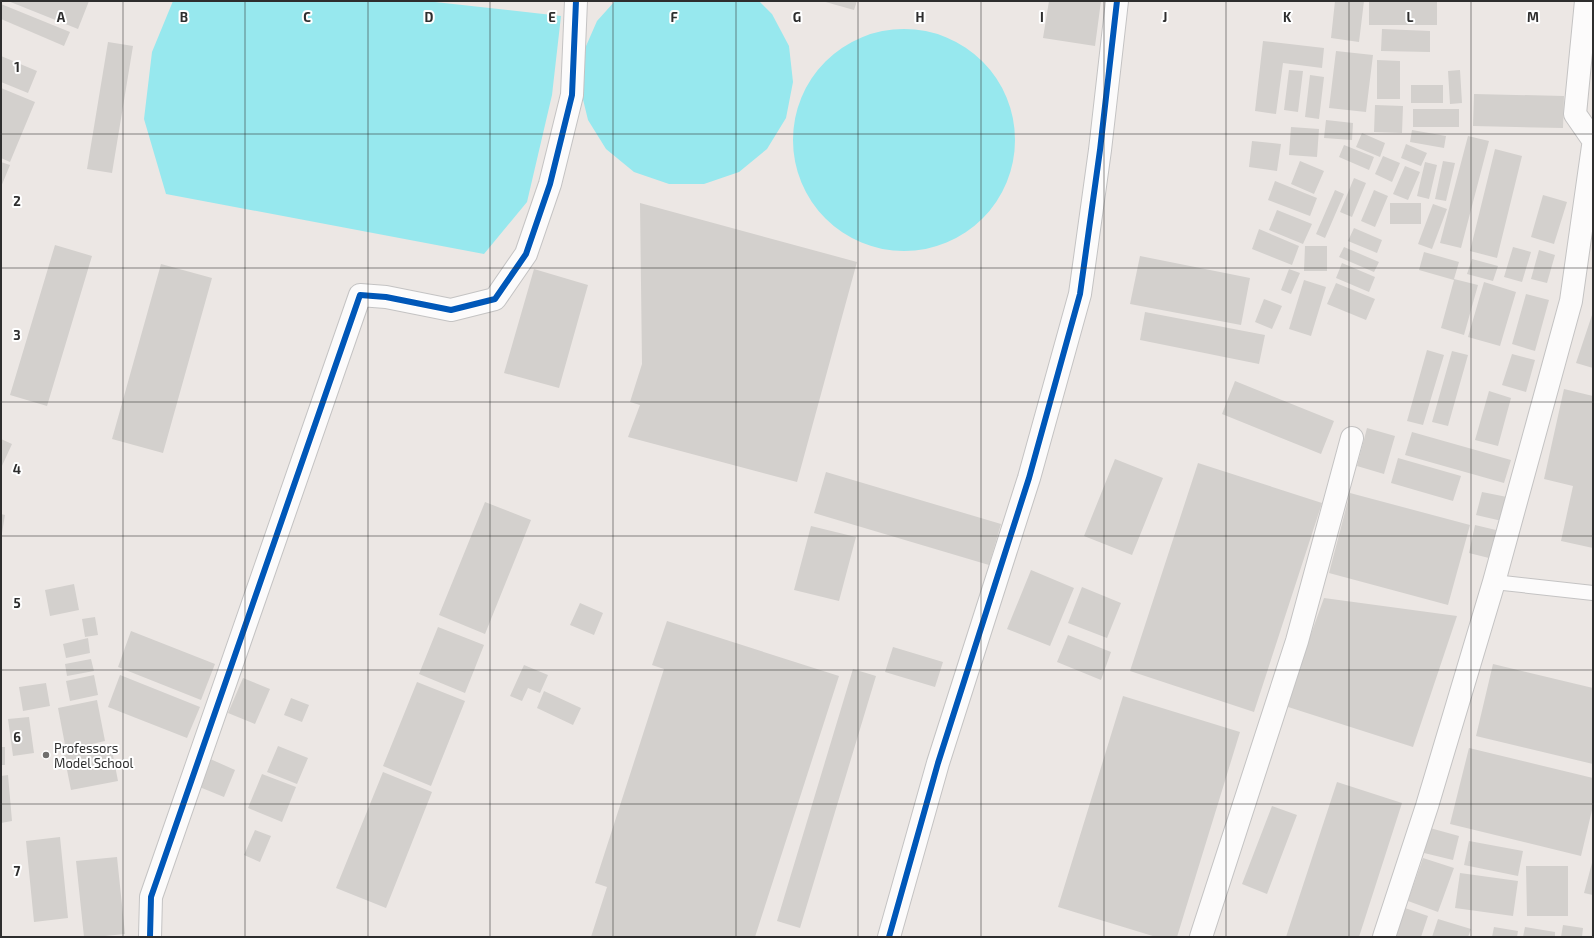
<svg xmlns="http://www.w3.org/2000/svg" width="1594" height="938" viewBox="0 0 1594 938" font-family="'Exo 2',sans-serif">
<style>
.water{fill:#97e8ee}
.building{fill:#d3d0cd}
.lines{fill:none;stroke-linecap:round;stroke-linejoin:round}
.lane-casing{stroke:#c4c3c3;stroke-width:16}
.street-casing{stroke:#c4c3c3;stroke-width:24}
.lane{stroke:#fcfbfb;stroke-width:14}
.street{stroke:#fcfbfb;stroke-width:22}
.cycleway-casing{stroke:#fff;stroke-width:8}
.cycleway{stroke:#0057b8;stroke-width:6}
.grid{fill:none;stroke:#2e2e2e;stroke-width:1;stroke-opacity:0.55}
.poi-dot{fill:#706f6e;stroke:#fff;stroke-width:1.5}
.labels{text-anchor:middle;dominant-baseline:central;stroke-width:4;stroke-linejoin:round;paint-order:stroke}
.poi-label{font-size:13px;fill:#2e2e2e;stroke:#fff;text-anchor:start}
.grid-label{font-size:13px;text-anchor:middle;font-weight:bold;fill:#2e2e2e;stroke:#fff;stroke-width:4;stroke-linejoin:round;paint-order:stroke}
</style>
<rect width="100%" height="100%" fill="#ece7e4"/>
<path class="water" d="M173,1H426L561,16L552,95L527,202L484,254L166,194L144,119L152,52Z
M615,1H759L772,14L789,46L793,82L786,118L767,149L739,172L704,184H669L634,172L606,149L588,120L580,87L583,53L597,21Z
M793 140a111 111 0 1 1 222 0a111 111 0 1 1-222 0Z"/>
<path class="building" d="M8,1H89L78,29Z
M822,1H857L854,10Z
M1049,1H1101L1095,46L1043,38Z
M1335,1H1364L1359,42L1331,38Z
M1369,1H1437V25H1369Z
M1,4L70,32L64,46L1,19Z
M1382,29L1430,31V52L1381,51Z
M1263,41L1324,48L1322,68L1283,63L1276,114L1255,111Z
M108,42L133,46L112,173L87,169Z
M1336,51L1373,55L1366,112L1329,108Z
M1,56L37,71L28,93L1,82Z
M1377,60L1400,61V99H1377Z
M1289,70L1303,71L1298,112L1284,110Z
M1460,70L1462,103L1450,104L1448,71Z
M1310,75L1324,77L1319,119L1305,117Z
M1411,85H1443V103H1411Z
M1,88L35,102L10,162L1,158Z
M1474,94L1564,96L1563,128L1473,126Z
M1375,105L1403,106L1402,133L1374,132Z
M1413,109H1459V127H1413Z
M1326,120L1353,123L1352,140L1324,138Z
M1291,127L1319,129L1317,157L1289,155Z
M1412,130L1446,136L1444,148L1410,142Z
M1362,133L1385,143L1380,157L1356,147Z
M1468,136L1489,141L1461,248L1440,243Z
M1252,141L1281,144L1277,171L1249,167Z
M1406,144L1427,153L1421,166L1401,158Z
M1344,145L1374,157L1369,170L1339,157Z
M1495,149L1522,156L1497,258L1470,251Z
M1383,156L1400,163L1392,182L1375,174Z
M1300,161L1324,171L1314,194L1291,184Z
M1443,161L1455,163L1446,201L1435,199Z
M1,162L10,165L1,187Z
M1425,162L1437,165L1429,199L1417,196Z
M1405,166L1420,172L1408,200L1393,194Z
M1354,178L1366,183L1352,217L1340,212Z
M1275,181L1317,198L1310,216L1268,200Z
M1335,190L1344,194L1325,238L1316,234Z
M1374,190L1388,196L1375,227L1361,221Z
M1543,195L1567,202L1554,244L1531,237Z
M640,203L857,262L797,482L628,437L640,405L630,402L642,364Z
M1390,203H1421V224H1390Z
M1433,204L1447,209L1432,249L1418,244Z
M1277,210L1312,224L1303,244L1269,230Z
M1354,228L1382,240L1377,253L1348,241Z
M1259,229L1299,246L1292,265L1252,249Z
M55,245L92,256L47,406L10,395Z
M1305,246H1327V271H1304Z
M1344,247L1379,262L1374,272L1339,257Z
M1513,247L1531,252L1522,282L1504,277Z
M1539,250L1555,255L1547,283L1531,279Z
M1424,252L1459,262L1454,279L1478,285L1464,335L1441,328L1454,280L1419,270Z
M1140,256L1250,278L1241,325L1130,304Z
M1472,259L1498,266L1493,281L1467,274Z
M1342,263L1375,277L1369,292L1336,278Z
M161,264L212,278L163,453L112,439Z
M534,269L588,285L559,388L504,373Z
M1289,269L1300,273L1291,294L1281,290Z
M1304,280L1326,287L1311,336L1289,329Z
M1484,282L1516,292L1500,346L1468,337Z
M1336,283L1375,299L1366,320L1327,304Z
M1526,294L1549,300L1535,351L1512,344Z
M1264,299L1282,306L1272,329L1255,322Z
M1145,312L1265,335L1259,364L1140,340Z
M1593,312V368L1576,363Z
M1427,350L1444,355L1423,425L1407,421Z
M1452,351L1468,355L1448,426L1432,422Z
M1512,354L1535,360L1526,392L1502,385Z
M1235,381L1334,421L1321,454L1222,414Z
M1564,389L1593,396V548L1561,541L1573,486L1544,479Z
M1489,391L1511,398L1498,446L1475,440Z
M1367,428L1395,436L1384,474L1357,466Z
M1412,432L1511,460L1504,483L1405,455Z
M1,439L12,444L1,468Z
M1398,458L1461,476L1453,501L1391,483Z
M1115,459L1163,478L1132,555L1084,536Z
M1198,463L1322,503L1254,712L1130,671Z
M826,472L1001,524L989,565L814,513Z
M1482,492L1507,497L1502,521L1476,515Z
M1350,493L1470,525L1448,605L1329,573Z
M485,502L531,520L485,634L439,615Z
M1,514L5,515L2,533H1Z
M1475,525L1496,530L1489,558L1469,553Z
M811,526L856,537L839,601L794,590Z
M1031,570L1074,588L1050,646L1007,629Z
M74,584L79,610L50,616L45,590Z
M1082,587L1121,603L1107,638L1068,623Z
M1324,598L1457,616L1413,747L1285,706Z
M580,603L603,613L594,635L570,625Z
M95,617L98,635L85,637L82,619Z
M667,621L839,676L755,937H591L607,887L595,883L664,669L652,665Z
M438,627L484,645L465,693L419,674Z
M131,631L215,664L201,700L118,667Z
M1068,635L1111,652L1101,680L1057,662Z
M88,638L90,653L66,658L63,644Z
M893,647L943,662L935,687L885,672Z
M91,659L94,671L67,676L65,664Z
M1493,664L1593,688V764L1476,736Z
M524,665L548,675L540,693L528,688L522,701L510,696Z
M853,669L876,676L800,928L777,921Z
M94,675L98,695L70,701L66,681Z
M120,675L200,707L187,738L108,707Z
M243,678L270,689L255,724L228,713Z
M417,682L465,701L431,786L383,766Z
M46,683L50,706L23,711L19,687Z
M544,691L581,708L573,725L537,708Z
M1123,696L1240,732L1177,937H1156L1058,907Z
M291,698L309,705L302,722L284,715Z
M97,700L105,741L66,750L58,708Z
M29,717L34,753L13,756L8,719Z
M111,745L118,781L71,790L64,755Z
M278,746L308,758L297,784L267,772Z
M1,747H5V765H1Z
M1469,748L1593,778V806L1581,856L1450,824Z
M208,758L235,770L224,797L197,786Z
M383,772L432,792L386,908L336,888Z
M262,774L296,787L282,822L248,808Z
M8,775L12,821L1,823V776Z
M1337,782L1402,803L1359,937H1286Z
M1272,806L1297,815L1267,894L1242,884Z
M1430,828L1459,836L1453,860L1424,853Z
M255,830L271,836L260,862L244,855Z
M60,837L68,918L34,922L26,841Z
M1469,841L1523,851L1518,876L1464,865Z
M117,857L125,934L105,936V937H84L76,861Z
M1423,858L1454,868L1438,912L1408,901Z
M1593,859V895L1584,893Z
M1526,866H1568V916H1527Z
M1460,873L1518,881L1513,916L1455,908Z
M1405,908L1428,916L1421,937H1396Z
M1438,919L1471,929L1468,937H1432Z
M1563,925L1583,928L1582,937H1561Z
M1494,927L1518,931L1517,937H1492Z
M1525,927L1555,932V937H1523Z"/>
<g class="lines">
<defs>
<path id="lane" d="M1494,582L1593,593"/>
<path id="street" d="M1586,1L1575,114L1593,140
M150,937L151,897L360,295L386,297L451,310L495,299L526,254L550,184L572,95L576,1
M889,937L938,763L1029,478L1080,294L1100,150L1117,1
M1201,937L1297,641L1352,438
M1384,937L1427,806L1494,582L1571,301L1593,146"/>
</defs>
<use href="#lane" class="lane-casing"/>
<use href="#street" class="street-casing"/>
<use href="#lane" class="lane"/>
<use href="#street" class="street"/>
<defs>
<path id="cycleway" d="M150,937L151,897L360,295L386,297L451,310L495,299L526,254L550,184L572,95L576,1
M889,937L938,763L1029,478L1080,294L1100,150L1117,1"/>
</defs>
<use href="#cycleway" class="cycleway-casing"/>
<use href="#cycleway" class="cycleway"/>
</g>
<path class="grid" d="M123,1V937M245,1V937M368,1V937M490,1V937M613,1V937M736,1V937M858,1V937M981,1V937M1104,1V937M1226,1V937M1349,1V937M1471,1V937M1,134H1593M1,268H1593M1,402H1593M1,536H1593M1,670H1593M1,804H1593"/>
<circle class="poi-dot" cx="46" cy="755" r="4"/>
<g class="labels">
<g class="poi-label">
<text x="54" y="748">Professors<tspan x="54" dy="15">Model School</tspan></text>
</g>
</g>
<g class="grid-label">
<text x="61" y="22">A</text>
<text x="184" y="22">B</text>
<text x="307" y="22">C</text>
<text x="429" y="22">D</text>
<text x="552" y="22">E</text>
<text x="674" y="22">F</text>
<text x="797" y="22">G</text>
<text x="920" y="22">H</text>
<text x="1042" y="22">I</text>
<text x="1165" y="22">J</text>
<text x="1287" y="22">K</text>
<text x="1410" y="22">L</text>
<text x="1533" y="22">M</text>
<text x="17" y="72">1</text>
<text x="17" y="206">2</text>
<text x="17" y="340">3</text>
<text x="17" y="474">4</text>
<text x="17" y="608">5</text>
<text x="17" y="742">6</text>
<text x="17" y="876">7</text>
</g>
<rect width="1594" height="938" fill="none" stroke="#2e2e2e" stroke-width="4"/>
</svg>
